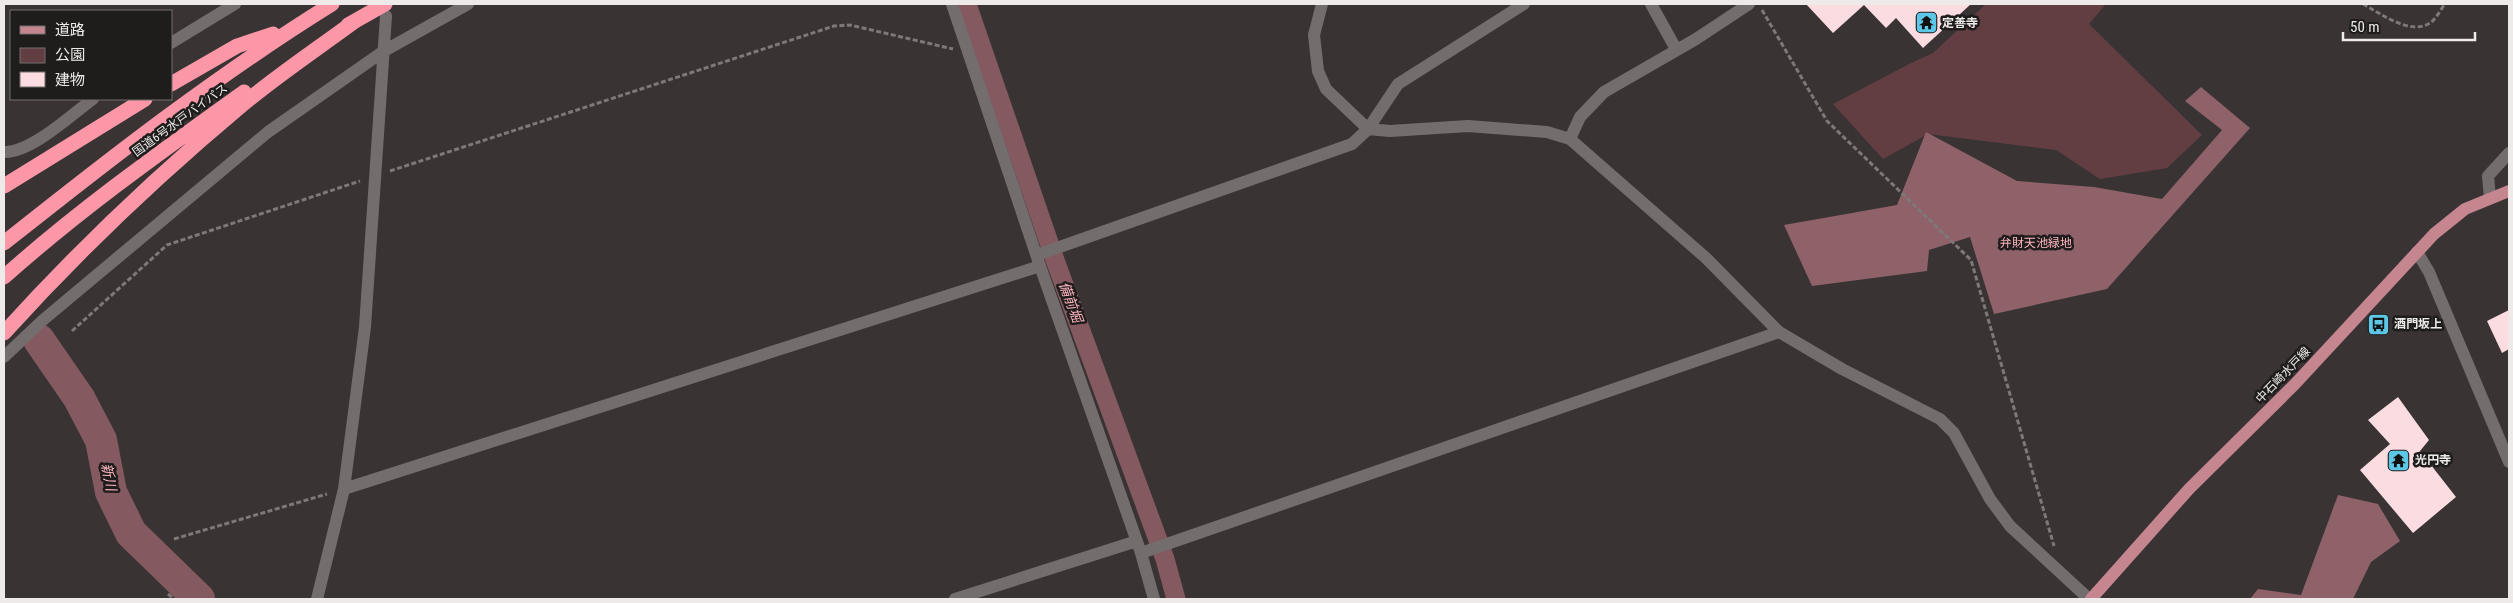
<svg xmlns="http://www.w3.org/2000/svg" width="2513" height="603" viewBox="0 0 2513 603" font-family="'Roboto Condensed','Noto Sans JP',sans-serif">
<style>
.green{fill:#623e43}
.forest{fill:#8e6268}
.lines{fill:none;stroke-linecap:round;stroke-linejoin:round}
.canal{stroke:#84595f;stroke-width:19}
.river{stroke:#84595f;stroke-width:32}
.building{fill:#fbdce0}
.path{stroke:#7e7879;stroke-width:3;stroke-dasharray:5 2.5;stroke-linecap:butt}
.minor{stroke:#746d6e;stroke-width:12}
.major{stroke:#c58690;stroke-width:12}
.highway{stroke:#fb97a7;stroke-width:15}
.labels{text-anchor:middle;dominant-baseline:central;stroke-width:5;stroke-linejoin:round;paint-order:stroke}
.poi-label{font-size:12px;font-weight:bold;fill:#eeeaea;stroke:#1f1c1c;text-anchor:start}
.street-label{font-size:12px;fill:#eeeaea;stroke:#1f1c1c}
.park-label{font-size:12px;fill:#feb4be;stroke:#1f1c1c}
.water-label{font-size:14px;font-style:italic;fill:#ffb5bf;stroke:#1f1c1c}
</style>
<rect width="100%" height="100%" fill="#3a3334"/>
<path class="green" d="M1986,4H2106L2089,24L2202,135L2167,168L2100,179L2056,150L1928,134L1883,159L1833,104L1909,64L1933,53Z"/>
<path class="forest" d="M2201,87L2250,128L2107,289L1994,314L1970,237L1929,250L1927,271L1812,286L1784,225L1897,205L1926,132L2017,181L2094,187L2162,199L2222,130L2185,101Z
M2338,495L2378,504L2400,541L2371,562L2353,599H2250L2258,589L2301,595Z"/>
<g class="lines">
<path class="canal" d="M967,4L1055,260L1165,559L1176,599"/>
<path class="river" d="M39,340L79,398L101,440L111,492L131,533L199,599"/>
</g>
<path class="building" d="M1806,4H1971L1923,48L1896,18L1886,28L1864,5L1833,33Z
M2509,310V349L2502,353L2487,321Z
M2398,397L2429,440L2420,451L2456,497L2413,533L2360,470L2390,444L2368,420Z"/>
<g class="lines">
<path class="path" d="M2363,4C2380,13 2410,36 2430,23C2436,19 2441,9 2445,4
M1762,10L1827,121L1971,260L2054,546
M390,171L834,26L850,25L953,49
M72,331L167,245L360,181
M174,539L327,494
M168,594L174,599"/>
<path class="minor" d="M952,4L1040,266L1141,553L1154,599
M1322,4L1314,35L1318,71L1326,89L1368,129L1390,131L1468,126L1547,132L1570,139L1706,258L1779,332L1842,369L1940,419L1954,433L1990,499L2010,526L2089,599
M1651,4L1676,49
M171,43L235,4
M1570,139L1580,117L1604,92L1696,39L1749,4
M4,152C31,153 71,115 93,99
M2490,198L2488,176L2509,153
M2417,252L2429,272L2509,462
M1037,255L1352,144L1368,129L1398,84L1524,4
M4,357L43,320L268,132L384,51L468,4
M344,489L1040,266
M1141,553L1779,332
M317,599L344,489L365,327L386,16
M955,599L1137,541"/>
<path class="major" d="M2091,599L2189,489L2295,384L2434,234L2465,209L2509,191"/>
<path class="highway" d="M348,25L385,4
M171,84L237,46L273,34
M4,186L145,99
M4,243C111,158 216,76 332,4
M4,277C79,210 162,151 244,92
M4,333C78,251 157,176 242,105C278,75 317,49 355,21"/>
</g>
<defs>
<symbol id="temple-square" viewBox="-11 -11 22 22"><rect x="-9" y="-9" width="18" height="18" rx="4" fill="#5cc7e7" stroke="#1f1c1c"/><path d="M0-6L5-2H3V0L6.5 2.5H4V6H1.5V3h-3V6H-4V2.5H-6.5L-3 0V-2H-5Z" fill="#111"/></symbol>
<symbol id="bus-square" viewBox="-11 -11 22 22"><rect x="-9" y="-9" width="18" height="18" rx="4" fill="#5cc7e7" stroke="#1f1c1c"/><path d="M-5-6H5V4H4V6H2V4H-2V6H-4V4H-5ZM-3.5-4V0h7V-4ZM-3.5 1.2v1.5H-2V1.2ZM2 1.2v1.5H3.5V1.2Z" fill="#111"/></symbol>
</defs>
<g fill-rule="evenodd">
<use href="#temple-square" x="1914" y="10" width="25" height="25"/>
<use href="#bus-square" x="2366" y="312" width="25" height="25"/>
<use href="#temple-square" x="2386" y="448" width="25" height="25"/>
</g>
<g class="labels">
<g class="poi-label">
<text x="1942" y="23">定善寺</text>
<text x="2394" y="324">酒門坂上</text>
<text x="2415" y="460">光円寺</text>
</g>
<g class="street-label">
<text transform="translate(180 120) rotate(-36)">国道6号水戸バイパス</text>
<text transform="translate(2283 375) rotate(-46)">中石崎水戸線</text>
</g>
<g class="park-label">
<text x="2036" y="243">弁財天池緑地</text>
</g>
<g class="water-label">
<text transform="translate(1071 302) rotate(70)">備前堀</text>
<text transform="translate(109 477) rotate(78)">新川</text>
</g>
</g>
<rect width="2513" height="603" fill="none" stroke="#eeeaea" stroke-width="10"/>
<rect x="10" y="10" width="162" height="90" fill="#1f1c1c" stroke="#726e6e"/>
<rect x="20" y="26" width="25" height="8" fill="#c58690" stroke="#726e6e"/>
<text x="55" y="35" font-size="15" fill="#eeeaea">道路</text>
<rect x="20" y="48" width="25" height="15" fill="#623e43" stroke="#726e6e"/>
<text x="55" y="60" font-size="15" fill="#eeeaea">公園</text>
<rect x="20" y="72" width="25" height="15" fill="#fbdce0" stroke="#726e6e"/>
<text x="55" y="85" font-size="15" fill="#eeeaea">建物</text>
<path d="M2343 32v8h132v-8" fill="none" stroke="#eeeaea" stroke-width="2.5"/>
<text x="2350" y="32" font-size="15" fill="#eeeaea" stroke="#1f1c1c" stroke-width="4" paint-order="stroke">50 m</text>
</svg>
